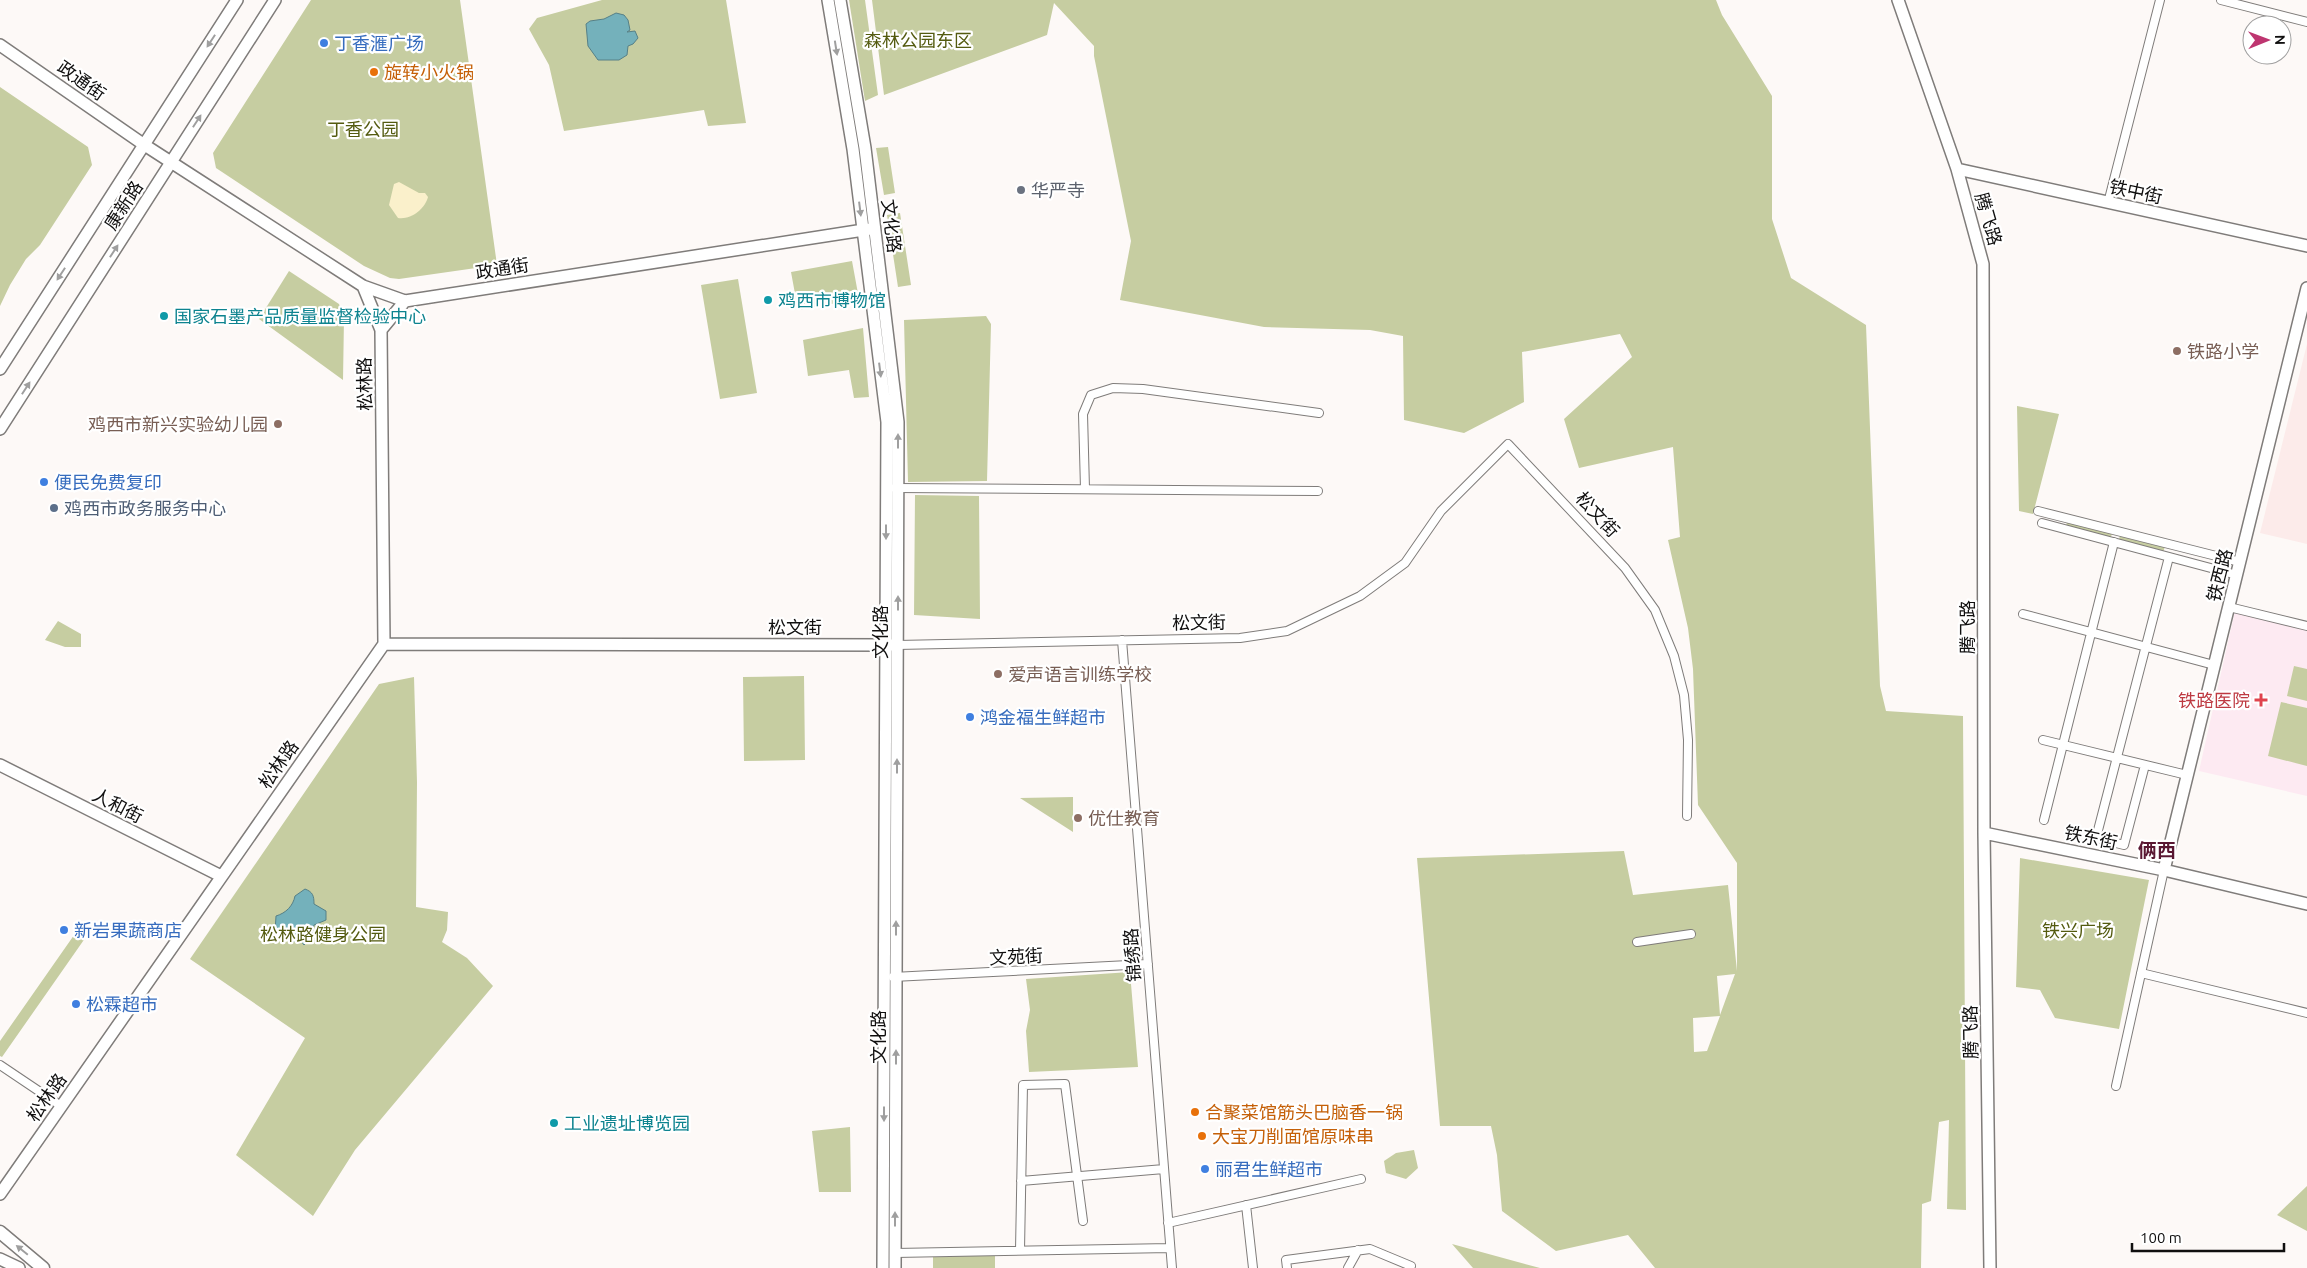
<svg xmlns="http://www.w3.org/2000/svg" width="2307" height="1268" viewBox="0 0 2307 1268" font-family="Ubuntu,'Noto Sans SC',sans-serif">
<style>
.industrial{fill:#fcebea}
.medical{fill:#fdeaf2}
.green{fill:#c6cda1;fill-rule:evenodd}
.sand{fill:#faf0cb}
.water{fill:#74b1bb;stroke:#568087}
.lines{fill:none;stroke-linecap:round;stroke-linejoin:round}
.street-casing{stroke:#7f7c7a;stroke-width:10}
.secondary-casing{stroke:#7f7c7a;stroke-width:14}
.primary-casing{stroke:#7f7c7a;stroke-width:15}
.street{stroke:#fff;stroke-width:8}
.secondary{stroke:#fff;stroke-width:11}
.primary{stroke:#fff;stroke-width:12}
.oneway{fill:#9f9f9f}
.shop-dot{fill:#3f7fe0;stroke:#fff;stroke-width:2}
.food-dot{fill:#e8710a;stroke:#fff;stroke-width:2}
.worship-dot{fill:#6b7280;stroke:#fff;stroke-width:2}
.culture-dot{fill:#0f9aa8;stroke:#fff;stroke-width:2}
.education-dot{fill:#8d6e63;stroke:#fff;stroke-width:2}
.service-dot{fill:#5c6f8a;stroke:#fff;stroke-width:2}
.health-dot{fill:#e0444e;stroke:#fff;stroke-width:2}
.labels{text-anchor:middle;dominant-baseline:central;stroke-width:4.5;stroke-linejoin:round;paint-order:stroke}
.park-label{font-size:18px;fill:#545b10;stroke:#fff}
.shop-label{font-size:18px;fill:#366cbe;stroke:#fff;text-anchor:start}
.food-label{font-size:18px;fill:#c56008;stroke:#fff;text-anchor:start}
.street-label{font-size:18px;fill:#100f0f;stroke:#fff}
.worship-label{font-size:18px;fill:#5b616d;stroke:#fff;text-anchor:start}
.culture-label{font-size:18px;fill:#0d838f;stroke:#fff;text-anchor:start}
.education-label{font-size:18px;fill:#785e54;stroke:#fff;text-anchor:start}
.service-label{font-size:18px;fill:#4e5e75;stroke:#fff;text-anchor:start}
.health-label{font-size:18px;fill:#be3a42;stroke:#fff;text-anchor:end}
.neighbourhood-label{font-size:19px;font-weight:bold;fill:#591732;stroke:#fff}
</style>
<rect width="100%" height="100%" fill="#fdf9f7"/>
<path class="industrial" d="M2307,344V544L2260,533Z"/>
<path class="medical" d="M2235,611L2307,628V796L2199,771Z"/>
<path class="green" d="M311,0H460L497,265L399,279L390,278L364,266L216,168L213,153Z
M602,0H726L746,123L708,126L704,110L564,131L549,65L529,29L537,18Z
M849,0H865L878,95L865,101Z
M872,0H1716L1722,15L1772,96V219L1791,278L1866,325L1880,686L1886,711L1963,716L1966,1210L1947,1209L1949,1120L1939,1122L1931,1201L1922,1204L1921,1268H1655L1628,1235L1556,1251L1502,1211L1497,1155L1491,1126H1440L1417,858L1624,851L1633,895L1728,885L1737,971V863L1698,805L1693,669L1688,628L1668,540L1680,537L1673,447L1579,468L1564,419L1632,357L1620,334L1522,352L1524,402L1464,433L1404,420L1403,336L1370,330L1264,327L1120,300L1131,241L1094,56V46L1054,3L1047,35L884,95ZM1735,974L1720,1015L1717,976ZM1720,1016L1707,1051L1694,1052L1693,1018Z
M0,87L88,147L92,165L40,245L26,259L10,285L0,306Z
M888,147L895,193L884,195L876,148Z
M900,213L911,285L898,287L887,215Z
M852,261L859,299L798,310L791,272Z
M289,271L339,304L344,318L343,380L259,319Z
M738,279L757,393L720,399L701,285Z
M986,316L991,324L987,481L908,482L904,320Z
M863,328L869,397L854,398L849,370L808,376L803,340Z
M2017,406L2059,414L2033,514L2019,511Z
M915,495L979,496L980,619L914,615Z
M2067,522L2112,533L2111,537L2066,526Z
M2120,535L2165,547L2163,552L2119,540Z
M58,621L81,634V647H65L45,640Z
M2294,666L2307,669V701L2287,696Z
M804,676L805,760L744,761L743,677Z
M414,677L417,782L416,907L448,912L447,930L442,942L467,958L493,986L355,1150L313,1216L236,1155L305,1038L190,959L379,684Z
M2281,702L2307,708V766L2268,756Z
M1073,797V832L1020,798Z
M2020,858L2149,880L2119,1029L2055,1018L2040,990L2016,987Z
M79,928L88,934L2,1057L0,1056V1041Z
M1130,972L1138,1067L1029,1072L1026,1031L1030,1010L1026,979Z
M850,1127L851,1192H819L812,1131Z
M1414,1150L1418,1168L1406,1179L1386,1173L1384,1161L1396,1153Z
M2307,1186V1231L2277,1215Z
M1452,1244L1540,1268H1473Z
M933,1255H995V1268H933Z"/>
<path class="sand" d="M399,182L419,193H425L428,197C425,209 411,220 398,218L389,205L394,184Z"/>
<path class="water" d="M616,13L624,15L628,20L630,30L627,32L635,31L638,38L633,44L628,46L627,55L619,60H598L588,46L586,24L590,21L604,19Z
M305,889C313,892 314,896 314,904L326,911V920L314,925L312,937L304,945L299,938L293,942L275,932L276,916C286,913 293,906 295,896Z"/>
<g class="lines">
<defs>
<path id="street" d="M2221,0L2307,22
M2108,203L2160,0
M895,488L1318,491
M1085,489L1083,414L1091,395L1113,388L1143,389L1319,413
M2038,511L2240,562
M2042,523L2237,575
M2229,607L2307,626
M2023,614L2214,665
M1122,640L1172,1268
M897,645L1240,638L1287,631L1360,596L1405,563L1441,511L1508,444L1625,568L1655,610L1674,656L1684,695L1688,740L1687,816
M2043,740L2187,775
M2145,765L2124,845L2096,838L2169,557
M2044,820L2114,542
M1637,942L1691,934
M2141,973L2307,1013
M893,977L1148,964
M0,1065L61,1106
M2116,1086L2164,870
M1021,1181L1164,1169
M1246,1205L1253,1268
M1168,1223L1361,1179
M1020,1250L1023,1085L1065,1084L1083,1221
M895,1253L1170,1248
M1287,1268L1286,1260L1370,1249L1411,1266
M1348,1268L1358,1250"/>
<path id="secondary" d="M828,0L853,149L887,422L883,1268
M840,0L865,148L898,422L895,1268
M1898,0L1957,169L1983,264L1984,833L1990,1268
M0,45L143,144L363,286L405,301L870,229
M1957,169L2307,246
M363,286L381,330
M0,369L237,0
M0,429L275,0
M384,644L893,645
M0,765L221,876
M1984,833L2164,870L2307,904
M2164,870L2307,288
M0,1194L384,644L381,330L405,301
M0,1259L19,1268"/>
<path id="primary" d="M0,1232L43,1268"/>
</defs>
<use href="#street" class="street-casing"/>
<use href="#secondary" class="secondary-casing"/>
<use href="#primary" class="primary-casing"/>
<use href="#street" class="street"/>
<use href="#secondary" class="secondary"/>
<use href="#primary" class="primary"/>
</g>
<defs><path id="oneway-solid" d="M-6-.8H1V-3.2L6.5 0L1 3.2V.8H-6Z" transform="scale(1.25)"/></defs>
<g class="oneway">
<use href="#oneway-solid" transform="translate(211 41) rotate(123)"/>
<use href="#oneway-solid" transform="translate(836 48) rotate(81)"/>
<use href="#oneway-solid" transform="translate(197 121) rotate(-57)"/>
<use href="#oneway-solid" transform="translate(860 209) rotate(83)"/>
<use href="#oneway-solid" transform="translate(114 251) rotate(-57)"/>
<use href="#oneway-solid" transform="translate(61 274) rotate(123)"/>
<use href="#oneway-solid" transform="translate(880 370) rotate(83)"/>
<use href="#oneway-solid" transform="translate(26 388) rotate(-57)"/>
<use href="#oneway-solid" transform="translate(898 441) rotate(-90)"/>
<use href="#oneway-solid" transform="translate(886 532) rotate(90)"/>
<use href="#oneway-solid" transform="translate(898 603) rotate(-90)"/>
<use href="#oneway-solid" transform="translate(897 766) rotate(-90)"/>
<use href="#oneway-solid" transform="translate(896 928) rotate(-90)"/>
<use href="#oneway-solid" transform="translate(896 1057) rotate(-90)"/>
<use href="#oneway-solid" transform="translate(884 1114) rotate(90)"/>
<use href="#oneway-solid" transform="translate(895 1219) rotate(-90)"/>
<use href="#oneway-solid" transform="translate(22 1250) rotate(-141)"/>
</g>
<g class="shop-dot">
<circle cx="324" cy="43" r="5"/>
<circle cx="44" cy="482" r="5"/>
<circle cx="970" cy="717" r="5"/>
<circle cx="64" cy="930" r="5"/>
<circle cx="76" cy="1004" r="5"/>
<circle cx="1205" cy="1169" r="5"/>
</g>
<g class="food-dot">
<circle cx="374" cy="72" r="5"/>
<circle cx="1195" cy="1112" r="5"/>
<circle cx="1202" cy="1136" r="5"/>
</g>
<circle class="worship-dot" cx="1021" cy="190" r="5"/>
<g class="culture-dot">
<circle cx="768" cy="300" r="5"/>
<circle cx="164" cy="316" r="5"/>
<circle cx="554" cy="1123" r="5"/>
</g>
<g class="education-dot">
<circle cx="2177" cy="351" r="5"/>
<circle cx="278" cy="424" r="5"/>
<circle cx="998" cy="674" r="5"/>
<circle cx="1078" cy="818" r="5"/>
</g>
<circle class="service-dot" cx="54" cy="508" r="5"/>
<path class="health-dot" d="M2258.5 692.5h5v5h5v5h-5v5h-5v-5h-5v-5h5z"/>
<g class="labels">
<g class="park-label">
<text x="918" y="40">森林公园东区</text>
<text x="363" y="129">丁香公园</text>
<text x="2078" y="930">铁兴广场</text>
<text x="323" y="934">松林路健身公园</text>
</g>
<g class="shop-label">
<text x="334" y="43">丁香滙广场</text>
<text x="54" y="482">便民免费复印</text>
<text x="980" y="717">鸿金福生鲜超市</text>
<text x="74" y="930">新岩果蔬商店</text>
<text x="86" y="1004">松霖超市</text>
<text x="1215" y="1169">丽君生鲜超市</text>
</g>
<g class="food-label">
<text x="384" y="72">旋转小火锅</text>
<text x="1205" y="1112">合聚菜馆筋头巴脑香一锅</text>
<text x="1212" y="1136">大宝刀削面馆原味串</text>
</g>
<g class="street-label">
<text transform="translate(82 80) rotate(35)">政通街</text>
<text transform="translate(2136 191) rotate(12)">铁中街</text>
<text transform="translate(123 205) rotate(-57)">康新路</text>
<text transform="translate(1989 219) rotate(74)">腾飞路</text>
<text transform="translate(892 226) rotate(83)">文化路</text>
<text transform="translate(502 268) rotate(-9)">政通街</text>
<text transform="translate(364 384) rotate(-91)">松林路</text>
<text transform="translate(1598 514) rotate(47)">松文街</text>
<text transform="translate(2219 575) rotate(-76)">铁西路</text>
<text transform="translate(1199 622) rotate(-1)">松文街</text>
<text x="795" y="627">松文街</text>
<text transform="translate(1967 627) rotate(-90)">腾飞路</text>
<text transform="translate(880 632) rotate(-90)">文化路</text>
<text transform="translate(278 764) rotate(-55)">松林路</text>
<text transform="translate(118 805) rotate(27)">人和街</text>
<text transform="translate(2091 837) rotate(12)">铁东街</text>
<text transform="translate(1132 955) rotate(-94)">锦绣路</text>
<text transform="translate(1016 956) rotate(-3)">文苑街</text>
<text transform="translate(1970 1032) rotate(-91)">腾飞路</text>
<text transform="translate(878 1037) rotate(-90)">文化路</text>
<text transform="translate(46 1097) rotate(-55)">松林路</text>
</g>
<g class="worship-label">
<text x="1031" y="190">华严寺</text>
</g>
<g class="culture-label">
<text x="778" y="300">鸡西市博物馆</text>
<text x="174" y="316">国家石墨产品质量监督检验中心</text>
<text x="564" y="1123">工业遗址博览园</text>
</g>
<g class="education-label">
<text x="2187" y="351">铁路小学</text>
<text x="268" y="424" text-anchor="end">鸡西市新兴实验幼儿园</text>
<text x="1008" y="674">爱声语言训练学校</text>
<text x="1088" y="818">优仕教育</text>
</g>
<g class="service-label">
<text x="64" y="508">鸡西市政务服务中心</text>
</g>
<g class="health-label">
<text x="2250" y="700">铁路医院</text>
</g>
<g class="neighbourhood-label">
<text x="2157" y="850">俩西</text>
</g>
</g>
<g transform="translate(2267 40) rotate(89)"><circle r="24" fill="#ffffff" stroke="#9f9f9f"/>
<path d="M0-4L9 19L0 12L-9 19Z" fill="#be3570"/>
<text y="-8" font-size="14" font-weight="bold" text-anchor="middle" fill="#100f0f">N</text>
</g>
<path d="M2132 1243v8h152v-8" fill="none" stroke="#100f0f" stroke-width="2.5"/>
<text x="2140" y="1243" font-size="15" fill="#100f0f" stroke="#ffffff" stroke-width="4" paint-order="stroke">100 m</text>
</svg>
